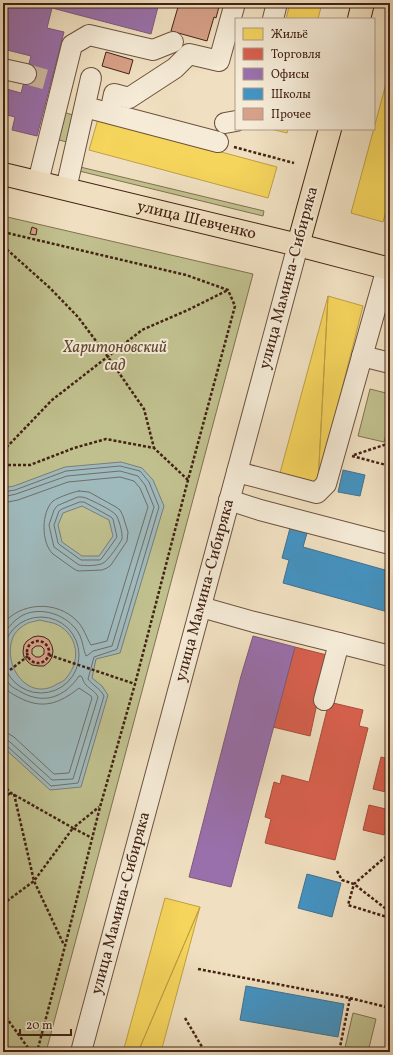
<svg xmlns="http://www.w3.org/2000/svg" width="393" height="1055" viewBox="0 0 393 1055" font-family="Vollkorn,serif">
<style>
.green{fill:#c0c08e;stroke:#827151}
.water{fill:#9fbabd;stroke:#7a7d79;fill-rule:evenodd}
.homes{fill:#f6d55c;stroke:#c09f46}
.shops{fill:#d6604d;stroke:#aa4d3c}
.offices{fill:#9970ab;stroke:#7f597e}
.schools{fill:#4393c3;stroke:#43718e}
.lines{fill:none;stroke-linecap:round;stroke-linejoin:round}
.shore{stroke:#716e68;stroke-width:1}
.building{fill:#d7a088;stroke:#432214;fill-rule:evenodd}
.minor-tunnel{stroke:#cdba9e;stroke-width:20;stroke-dasharray:20 10;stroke-linecap:butt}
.minor-casing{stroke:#6e523f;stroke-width:22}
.major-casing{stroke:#432214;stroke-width:24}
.path{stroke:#432214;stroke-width:2.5;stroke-dasharray:3 2;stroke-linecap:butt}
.minor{stroke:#f5ebd7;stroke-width:20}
.major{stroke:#f0e0c1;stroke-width:22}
.labels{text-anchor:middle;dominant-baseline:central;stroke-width:4;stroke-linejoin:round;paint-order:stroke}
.street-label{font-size:16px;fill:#432214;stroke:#f5ebd7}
.park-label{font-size:16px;font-style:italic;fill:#624a32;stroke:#f5ebd7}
</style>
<rect width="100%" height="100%" fill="#f0e0c1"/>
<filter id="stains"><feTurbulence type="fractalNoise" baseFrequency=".005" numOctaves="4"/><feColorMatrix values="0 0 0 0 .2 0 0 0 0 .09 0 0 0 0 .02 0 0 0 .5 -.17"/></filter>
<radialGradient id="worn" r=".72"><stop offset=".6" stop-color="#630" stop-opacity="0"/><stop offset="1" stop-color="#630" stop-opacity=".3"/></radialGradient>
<path class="green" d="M63,112L76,116L70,143L56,139Z
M76,166L264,211L263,216L75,170Z
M3,216L253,274L46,1052H3Z
M370,389L390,394V419L384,442L358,436Z
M353,1013L376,1019L368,1052H344Z"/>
<path class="water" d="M121,462L142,468L153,480L164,506L120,653L96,659L92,678L102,686L108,695L81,787L50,790L3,747V488L14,486L65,467ZM82,506L109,520L113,536L99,556H82L62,542L58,525L63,513ZM40,620C45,622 53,622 58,625C78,636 81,660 67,677C65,681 61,682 57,684C28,703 0,664 14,635C17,630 22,626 28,623C31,622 36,621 40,620Z"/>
<path class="homes" d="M290,3H322L318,19H286Z
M390,69V197L383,222L351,213Z
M98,119L277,167L268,198L89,150Z
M271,129H288L287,133Z
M328,296L363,306L318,483Z
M328,296L318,483L280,473Z
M165,898L200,907L138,1052H123Z
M200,907L161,1052H138Z"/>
<path class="shops" d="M295,647L331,656L318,699L310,736L273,727Z
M329,702L363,710L359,726L368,728L335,860L265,843L271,819L265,817L274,782L280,784L282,775L309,782Z
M381,757L390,759V793L373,789Z
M369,805L390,810L384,835L363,830Z"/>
<path class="offices" d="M3,3H159L151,34L52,8L47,28L64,32L37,136L12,130L15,117L3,114V88L21,93L31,56L3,49Z
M253,636L295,647L231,887L189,877L241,676Z"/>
<path class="schools" d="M343,470L365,475L360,496L338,492Z
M290,528L307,533L303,547L385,570L389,556H390V606L388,612L283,583L289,560L282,558Z
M307,874L341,883L332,917L298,908Z
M246,986L344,1004L338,1037L240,1020Z"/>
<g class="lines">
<path class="shore" d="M79,491L89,492L116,507L120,510L123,516L128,532L127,541L111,565L107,568L102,570L78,571L74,569L53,554C41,543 41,512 53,501C59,497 73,492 79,491Z
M3,492L15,490L66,471L120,466L140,471L149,482L159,507L117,649L115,650L94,657L88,679C93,686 99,687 104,696L78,783L51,786L7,746L3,744
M3,497L16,494L67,476L120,471L138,476L145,485L154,507L112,646L93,651L88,655L86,656C83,649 83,640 78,632C67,615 42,606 23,615C14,620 9,627 3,634
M78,497H82L86,498C93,501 112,510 116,515C119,519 123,534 122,539C120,543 108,561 103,563C99,566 84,566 79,565L54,547L53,543L49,525L54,510L57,506Z
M80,502H84L111,517L113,519L117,537L102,558L100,560H81L60,545L58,543L54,525L59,511L62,509Z
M3,503L18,500L68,482L120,477L134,481L140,488L148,507L107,641L91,645C86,637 84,628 77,621C57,600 20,602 3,624
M3 655a38 38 0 1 1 76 0a38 38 0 1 1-76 0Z
M3,675C5,678 8,682 10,685C13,688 18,690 21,692C44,705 65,697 79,676H81C83,678 83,682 86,685C90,689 95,691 98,697L73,779L52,780L10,742L7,740L3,739
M3,685C7,691 12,694 18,697C42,710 59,704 79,688L91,696L92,698L69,773L54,774L14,737L9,734L3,733"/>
</g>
<path class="building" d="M175,3H220L216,18L214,17L207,41L171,31L178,7L175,6Z
M106,52L133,60L129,74L102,66Z
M32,227L37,229L36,235L30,234Z
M38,636L44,637L49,640L52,646L53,651L52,657L49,662L44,666H39L32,665L28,662L24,657L23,652L24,645L27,641L33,637ZM36,646H41L44,649V654L40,657H36L32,654V649Z"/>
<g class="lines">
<path class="minor-tunnel" d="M26,74L51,81"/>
<defs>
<g id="minor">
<path d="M273,19L277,3"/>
<path d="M3,69L26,74"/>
<path d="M85,107L218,142"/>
<path d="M110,113L114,94L129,98L175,68L189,54L219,61L235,3"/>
<path d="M225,123L236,121"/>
<path d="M38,182L72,45L89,35L153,50L173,42"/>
<path d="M66,189L91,78"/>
<path d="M362,356L390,363"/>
<path d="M237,472L317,493L326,484L387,268"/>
<path d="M229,500L260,510L390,544"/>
<path d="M201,607L254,622L339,643L324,700"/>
<path d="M339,643L390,656"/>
<path id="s1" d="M81,1052L298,245"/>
</g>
<g id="major">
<path d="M359,19L363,3"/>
<path id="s2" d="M3,174L298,245L390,269"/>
<path d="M298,245L330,129"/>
</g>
</defs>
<use href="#minor" class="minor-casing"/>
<use href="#major" class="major-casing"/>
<path class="path" d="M234,147L294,163
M3,232L186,275L228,290L235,306L188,480L135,684L100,807L65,946L37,1052
M3,246L50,288L78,317L108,357L144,409L154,448
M3,451L52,400L142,330L188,310L228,290
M354,455L390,443
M352,456L390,466
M3,465H30L74,448L106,439L154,448L188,480
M27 652a11 11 0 1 1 22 0a11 11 0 1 1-22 0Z
M49,655L135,684
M10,670L28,656
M3,785L11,793L73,828L99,807
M14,794L34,881L64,945
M3,797L11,793
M390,853L354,884L348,905L390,918
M337,871L342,880L354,884L390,912
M3,904L34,881L73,828L92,838
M198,969L350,998L339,1052
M350,998L386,1007
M3,1013L31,1052
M185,1018L205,1052"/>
<use href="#minor" class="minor"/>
<use href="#major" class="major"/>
</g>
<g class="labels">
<g class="street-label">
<text stroke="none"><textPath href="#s2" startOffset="199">улица Шевченко</textPath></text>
<text transform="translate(289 278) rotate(-75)">улица Мамина-Сибиряка</text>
<text stroke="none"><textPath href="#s1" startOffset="478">улица Мамина-Сибиряка</textPath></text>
<text stroke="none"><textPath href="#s1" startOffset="154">улица Мамина-Сибиряка</textPath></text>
</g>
<g class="park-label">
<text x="115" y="348">Харитоновский<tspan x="115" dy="18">сад</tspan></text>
</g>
</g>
<rect width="393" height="1055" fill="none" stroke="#f0e0c1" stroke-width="16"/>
<rect x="4" y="4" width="385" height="1047" fill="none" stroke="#432214" stroke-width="2"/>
<rect x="8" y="8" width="377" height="1039" fill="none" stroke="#432214"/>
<rect x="235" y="18" width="140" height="112" fill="#f5ebd7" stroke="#ae9b89"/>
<rect x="243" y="28" width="20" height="12" fill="#f6d55c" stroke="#ae9b89"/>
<text x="271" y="38" font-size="12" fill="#432214">Жильё</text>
<rect x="243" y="48" width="20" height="12" fill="#d6604d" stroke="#ae9b89"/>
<text x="271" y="58" font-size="12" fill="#432214">Торговля</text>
<rect x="243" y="68" width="20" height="12" fill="#9970ab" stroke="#ae9b89"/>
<text x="271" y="78" font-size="12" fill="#432214">Офисы</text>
<rect x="243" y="88" width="20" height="12" fill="#4393c3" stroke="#ae9b89"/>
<text x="271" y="98" font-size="12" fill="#432214">Школы</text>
<rect x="243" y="108" width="20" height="12" fill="#d7a088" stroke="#ae9b89"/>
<text x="271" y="118" font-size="12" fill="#432214">Прочее</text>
<path d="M20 1029v6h51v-6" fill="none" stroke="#432214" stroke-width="2"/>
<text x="26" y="1029" font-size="12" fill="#432214" stroke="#f5ebd7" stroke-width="3" paint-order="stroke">20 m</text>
<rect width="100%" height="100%" filter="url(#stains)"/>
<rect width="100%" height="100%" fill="url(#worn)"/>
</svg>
